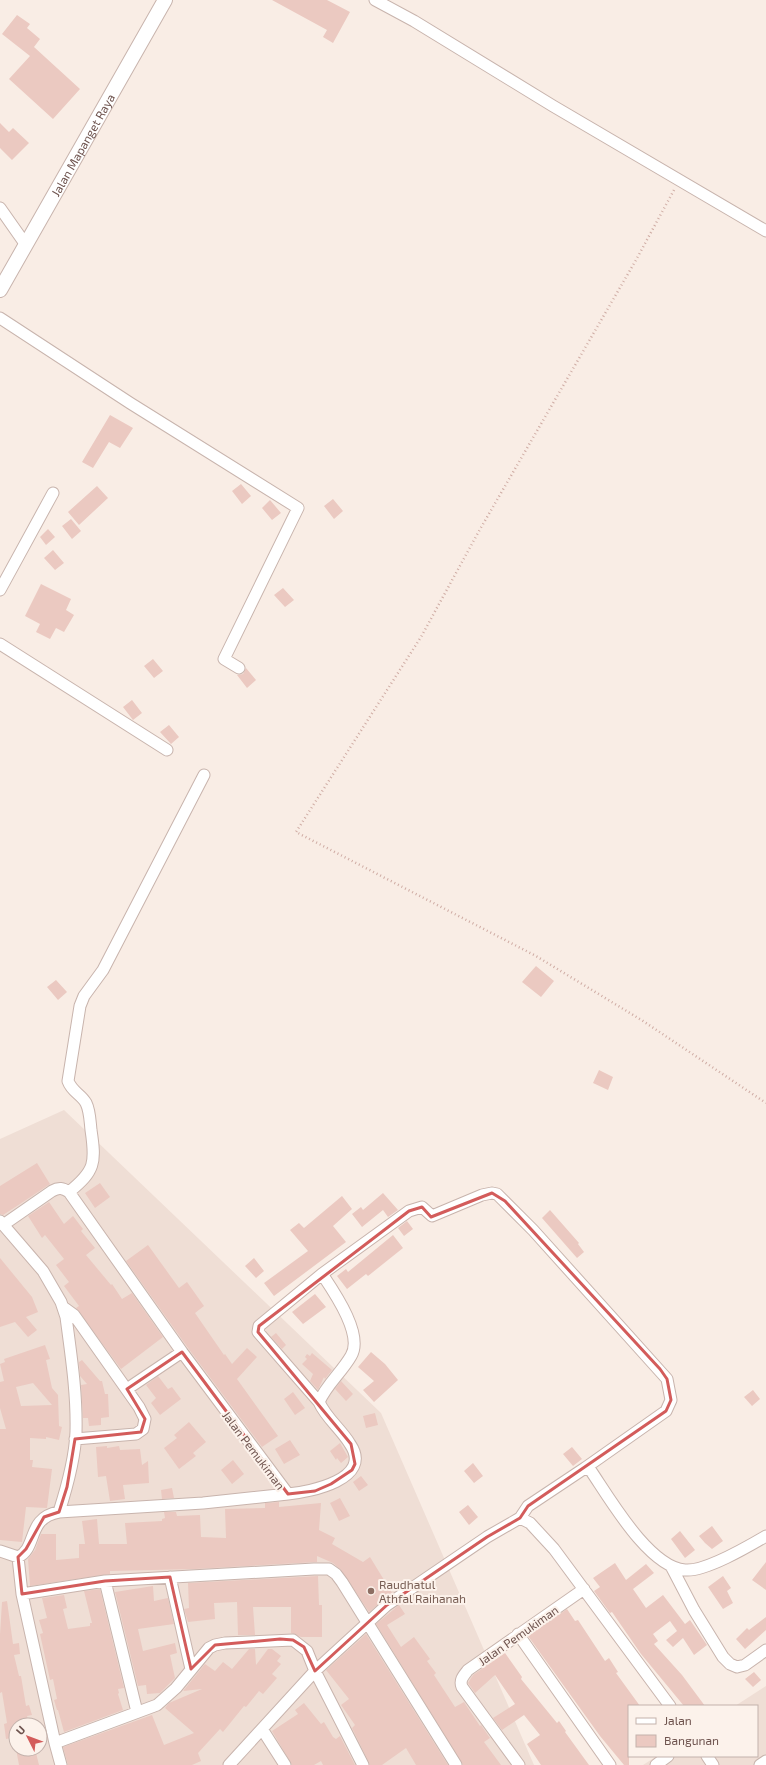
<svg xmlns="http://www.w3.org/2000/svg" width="766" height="1765" viewBox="0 0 766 1765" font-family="'Exo 2',sans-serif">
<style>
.residential{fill:#efded5;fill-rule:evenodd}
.building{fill:#ebc9c1;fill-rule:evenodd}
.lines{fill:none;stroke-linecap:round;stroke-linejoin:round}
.minor-casing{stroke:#c8b4ad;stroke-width:13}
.tertiary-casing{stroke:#c8b4ad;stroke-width:16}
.path{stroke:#cfaca4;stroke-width:2.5;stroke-dasharray:1 3;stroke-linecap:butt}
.minor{stroke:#fff;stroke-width:11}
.tertiary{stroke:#fff;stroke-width:14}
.marked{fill:none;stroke:#d35c5b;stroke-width:3;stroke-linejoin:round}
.education-dot{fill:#8d6e63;stroke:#fcf2eb;stroke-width:1.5}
.labels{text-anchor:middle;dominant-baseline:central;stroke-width:4;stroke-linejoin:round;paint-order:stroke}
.street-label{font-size:12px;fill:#6e534e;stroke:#fcf2eb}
.education-label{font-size:12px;fill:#785e54;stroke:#fcf2eb;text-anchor:start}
</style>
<rect width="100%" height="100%" fill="#f9ede5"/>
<path class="residential" d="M64,1110L381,1413L534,1765H0V1139ZM16,1725H40V1749H16Z
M766,1686V1765H643L657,1756H757V1706H735Z"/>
<path class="building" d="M272,0H327L350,12L333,43L323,37L327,30Z
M17,15L30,24L27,28L40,39L34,47L80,89L53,119L9,79L30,56L2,34Z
M0,123L9,132L13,128L29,143L12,160L0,148Z
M110,415L133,428L120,448L109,442L93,468L82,462Z
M241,484L251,496L242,504L232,491Z
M97,486L108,498L79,525L68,512Z
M333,499L343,511L334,519L324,506Z
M270,500L281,513L272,520L262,508Z
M71,519L81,531L72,539L62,526Z
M48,529L55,537L46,545L40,537Z
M53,550L64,563L55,570L44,558Z
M41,584L71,599L66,610L74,615L64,632L56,628L50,639L36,632L40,624L25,616Z
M283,588L294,600L285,607L274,595Z
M153,659L163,671L154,678L144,666Z
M246,668L256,680L247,688L237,675L243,674Z
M132,700L142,713L133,720L123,707Z
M169,725L179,737L171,744L160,732Z
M536,966L554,981L541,997L522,982Z
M56,980L67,992L58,1000L47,987Z
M599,1070L613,1077L608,1090L593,1083Z
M37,1163L50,1184L20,1204L3,1215L0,1214V1186Z
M100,1183L110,1197L95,1208L85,1193Z
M383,1193L398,1210L388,1217L383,1210L362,1227L352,1214L361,1207L363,1210Z
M342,1196L352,1209L333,1226L346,1242L274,1296L264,1283L308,1251L290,1230L299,1223L304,1228Z
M49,1202L64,1224L73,1216L83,1229L81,1231L95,1248L86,1255L111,1285L112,1284L122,1299L132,1293L163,1337L121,1369L76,1308L79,1306L64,1286L69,1282L56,1265L64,1259L45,1235L42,1238L28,1216Z
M550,1210L579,1243L578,1244L584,1252L577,1258L542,1218Z
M407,1221L413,1229L404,1236L398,1228Z
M393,1235L403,1248L368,1276L366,1274L347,1289L337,1276L346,1269L348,1272Z
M148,1245L179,1288L187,1282L204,1306L195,1313L224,1355L225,1354L232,1364L247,1348L257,1357L237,1379L278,1436L262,1447L188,1348L126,1261Z
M0,1258L32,1297L38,1312L26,1317L37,1330L28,1337L15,1322L0,1327Z
M254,1258L264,1271L256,1278L245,1266Z
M315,1294L326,1307L303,1324L292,1312Z
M276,1333L286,1345L282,1349L271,1337Z
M45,1345L50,1359L46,1360L52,1388L58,1395L59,1426L62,1427L59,1440L46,1437V1439L30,1438V1460H33L32,1467L52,1469L47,1508L26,1507L22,1542L0,1540V1429H6L0,1408V1382L4,1381L0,1364L5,1362L4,1359ZM33,1383L52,1405L21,1406L16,1387Z
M371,1352L385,1364L398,1380L374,1402L363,1390L374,1381L358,1367Z
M312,1353L332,1370L325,1379L324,1377L318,1390L310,1381L313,1374L302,1364L307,1359L305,1357L307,1354L310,1356Z
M82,1360L100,1381H102L105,1394H108L109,1417L101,1418V1425L89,1426L88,1418H83L81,1385L87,1384L80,1376L79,1362Z
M158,1376L168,1389L172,1387L181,1399L160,1415L151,1403L156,1398L146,1385Z
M341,1381L353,1394L346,1401L335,1389Z
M753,1390L760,1399L752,1406L744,1397Z
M293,1392L305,1408L295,1415L284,1399Z
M375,1413L378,1425L366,1428L363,1416Z
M189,1422L206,1442L193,1453L196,1456L179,1469L164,1448L177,1438L174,1435Z
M290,1440L300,1455L284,1464L275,1449Z
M340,1443L348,1457L341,1463L337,1458L336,1460L330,1451Z
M107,1446V1448L119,1446L120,1450L140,1449L142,1465L148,1461L149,1483L123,1485L125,1499L110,1501L106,1476L98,1477L96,1447Z
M572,1447L582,1459L573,1466L563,1454Z
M233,1460L244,1474L232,1484L221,1470Z
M473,1463L483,1476L474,1483L464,1471Z
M361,1476L368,1485L359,1491L353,1482Z
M172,1488L174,1498L162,1499L161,1490Z
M340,1498L350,1516L339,1521L330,1503Z
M279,1502V1507L321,1503L319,1530L335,1538L332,1544L363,1562L370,1557L392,1593L369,1612L341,1570L333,1563L317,1556V1562L195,1569L110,1571V1574L30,1586L28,1559L35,1550L41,1534H56V1560L79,1558V1544H85L82,1521L97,1519L99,1544H127L125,1523L162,1521V1519L165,1518L164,1512H176L177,1516L200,1515L201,1537L226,1538L225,1509L265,1508V1503Z
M468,1505L478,1517L469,1525L459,1512Z
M712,1526L723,1541L712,1549L705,1543L699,1536Z
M680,1531L695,1550L685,1558L671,1539Z
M766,1562V1590L752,1580Z
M615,1563L626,1580L646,1564L654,1573L633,1589L646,1608L663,1595L685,1624L690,1620L707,1645L694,1655L683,1638L673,1647L666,1640L677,1631L670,1621L653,1634L658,1641L654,1644L682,1675L705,1706H684L641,1654L612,1612L610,1613L594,1591L600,1587L593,1578Z
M318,1576L319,1605H322V1637H301L291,1633V1607H253L255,1635H238L237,1602L214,1603L215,1619L188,1622L184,1609L189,1608L188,1583Z
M723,1576L731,1588L727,1591L733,1603L723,1609L708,1587Z
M153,1586L154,1601L168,1598L174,1624L138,1629L143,1651L175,1643L177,1653L170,1655L175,1678L160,1693L147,1694L146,1685L138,1686L115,1592Z
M100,1589L124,1688L118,1689L119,1693L118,1694L123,1710L64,1732L58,1710H57L54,1700L57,1699L53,1679L50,1680L40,1634L43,1633L39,1620L47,1618L42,1598L64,1595L67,1608L63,1609L68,1629L90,1626V1623H92L84,1591Z
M7,1601L13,1644L19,1643L20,1654L14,1655L19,1676H21L26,1706L29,1705L32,1715L27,1716L29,1725H16V1737L6,1739L4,1724L7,1723L2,1692L0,1693V1635L2,1602Z
M399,1605L405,1614L387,1625L401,1647L414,1637L430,1659L427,1661L436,1673L434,1675L455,1707L464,1702L480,1726L481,1725L490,1738L484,1742L501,1765H463L376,1624Z
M567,1609L575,1621L578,1620L605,1661L609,1658L618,1672L616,1673L640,1706H629V1765H624L600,1736L528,1636Z
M766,1617V1630L745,1649L736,1639L747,1628L749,1630Z
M366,1634L448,1765H416L406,1748L382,1765H370L352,1728L355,1725L341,1705L349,1699L326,1670Z
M249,1649H255L256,1665L268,1649H272L281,1656L277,1661L281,1664L272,1674L277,1678L263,1694L259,1691L246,1707L244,1706L223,1732L220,1729L198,1753L201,1761L192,1765H68L63,1747L152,1715L164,1745L194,1733L165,1708L169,1703L202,1689L183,1691L205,1664L215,1671L223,1662L232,1669Z
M505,1653L522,1677L521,1679L557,1723L559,1721L566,1731L565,1732L589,1765H541L527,1744L540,1735L524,1715L502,1730L493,1718L515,1704L495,1675L475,1693L468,1683L473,1675Z
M754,1672L761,1680L753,1687L745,1679Z
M304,1703L321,1724L324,1722L333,1737L336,1739L340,1736L355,1765H323L321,1761L314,1765H292L272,1731L298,1714L295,1710Z
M16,1749H35L39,1765H19Z"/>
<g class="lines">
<defs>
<path id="minor" d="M375,0L414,21L553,106L766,231
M0,208L26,245
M0,318L130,403L298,508L224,659L239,668
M0,590L53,493
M0,644L167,750
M69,1192C95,1171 96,1163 91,1130C90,1121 90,1111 86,1103C81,1094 72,1092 68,1081L80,1006L84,996L103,970L204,775
M0,1221L43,1271L61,1302L66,1317C71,1355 77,1393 76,1432C75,1459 67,1487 59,1512C26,1518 38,1548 18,1557
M3,1225L52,1191C59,1187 63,1188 69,1192L182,1352
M63,1307L74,1315L79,1322L139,1407L145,1419L143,1429L136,1434L75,1439
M319,1402L258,1332L259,1326L322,1274L409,1211L422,1207L432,1216L482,1195L492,1193L497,1194L533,1230L667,1379L671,1400L666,1411L585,1468
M288,1494C310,1492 374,1479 350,1444C341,1429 326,1418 319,1402C326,1385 342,1372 351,1356C364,1335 334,1292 322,1274
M59,1512L203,1503L288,1494L182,1352L127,1389
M520,1518L528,1506L585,1468L591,1471C610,1499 649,1567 685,1570C705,1572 749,1546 766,1536
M0,1551L18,1557L22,1594L55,1743
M671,1566L694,1610L723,1657L730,1664L737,1667L745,1665L766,1650
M170,1577L191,1669
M105,1581L137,1712
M22,1594L105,1581L314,1569H329L336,1574L342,1582L456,1765
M518,1634L610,1765
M262,1729L285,1765
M707,1756L713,1765
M61,1765L55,1743L157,1705L176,1688L209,1648L215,1645L225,1643L293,1640L307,1651L315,1671L229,1765
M363,1765L315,1671L387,1605L487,1537L520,1518L530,1523L554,1549L670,1706
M519,1765L462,1687C459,1680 464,1675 468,1670L584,1589
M656,1765L668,1756
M760,1765L766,1761"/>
<g id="tertiary">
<path id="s1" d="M0,290L165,0"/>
</g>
</defs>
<use href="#minor" class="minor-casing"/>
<use href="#tertiary" class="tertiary-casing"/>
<path class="path" d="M674,190L636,260L479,531L421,637L296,832L536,956L643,1021L766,1103"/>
<use href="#minor" class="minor"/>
<use href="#tertiary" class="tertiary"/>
</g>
<path class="marked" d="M492,1193L505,1201L660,1369L667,1379L671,1400L666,1411L528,1506L520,1518L487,1537L387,1605L315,1671L304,1647L293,1640L280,1639L215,1645L191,1669L170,1577L105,1581L22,1594L18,1557L26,1549L44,1517L59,1512L67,1487L75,1439L141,1432L145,1419L127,1389L182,1352L288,1494L315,1491L331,1484L352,1470L355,1464L351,1444L258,1332L259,1326L409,1211L422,1207L431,1217Z"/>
<circle class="education-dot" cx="371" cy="1591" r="4"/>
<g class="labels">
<g class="street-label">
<text stroke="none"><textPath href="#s1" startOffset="167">Jalan Mapanget Raya</textPath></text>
<text transform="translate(254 1450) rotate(53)">Jalan Pemukiman</text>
<text transform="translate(518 1635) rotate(-35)">Jalan Pemukiman</text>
</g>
<g class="education-label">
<text x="379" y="1584">Raudhatul<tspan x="379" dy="14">Athfal Raihanah</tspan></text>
</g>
</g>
<rect x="628" y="1705" width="130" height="52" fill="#fcf2eb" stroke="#c3b2ac"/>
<rect x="636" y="1718" width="20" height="6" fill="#ffffff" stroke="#c3b2ac"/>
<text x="664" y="1725" font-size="12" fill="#6e534e">Jalan</text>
<rect x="636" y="1735" width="20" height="12" fill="#ebc9c1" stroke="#c3b2ac"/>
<text x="664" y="1745" font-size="12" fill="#6e534e">Bangunan</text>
<g transform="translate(28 1737) rotate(312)"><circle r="19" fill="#fcf2eb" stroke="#c3b2ac"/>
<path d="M0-3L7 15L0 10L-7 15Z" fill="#d35c5b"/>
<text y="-6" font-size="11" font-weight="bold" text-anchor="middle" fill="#6e534e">U</text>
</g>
</svg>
